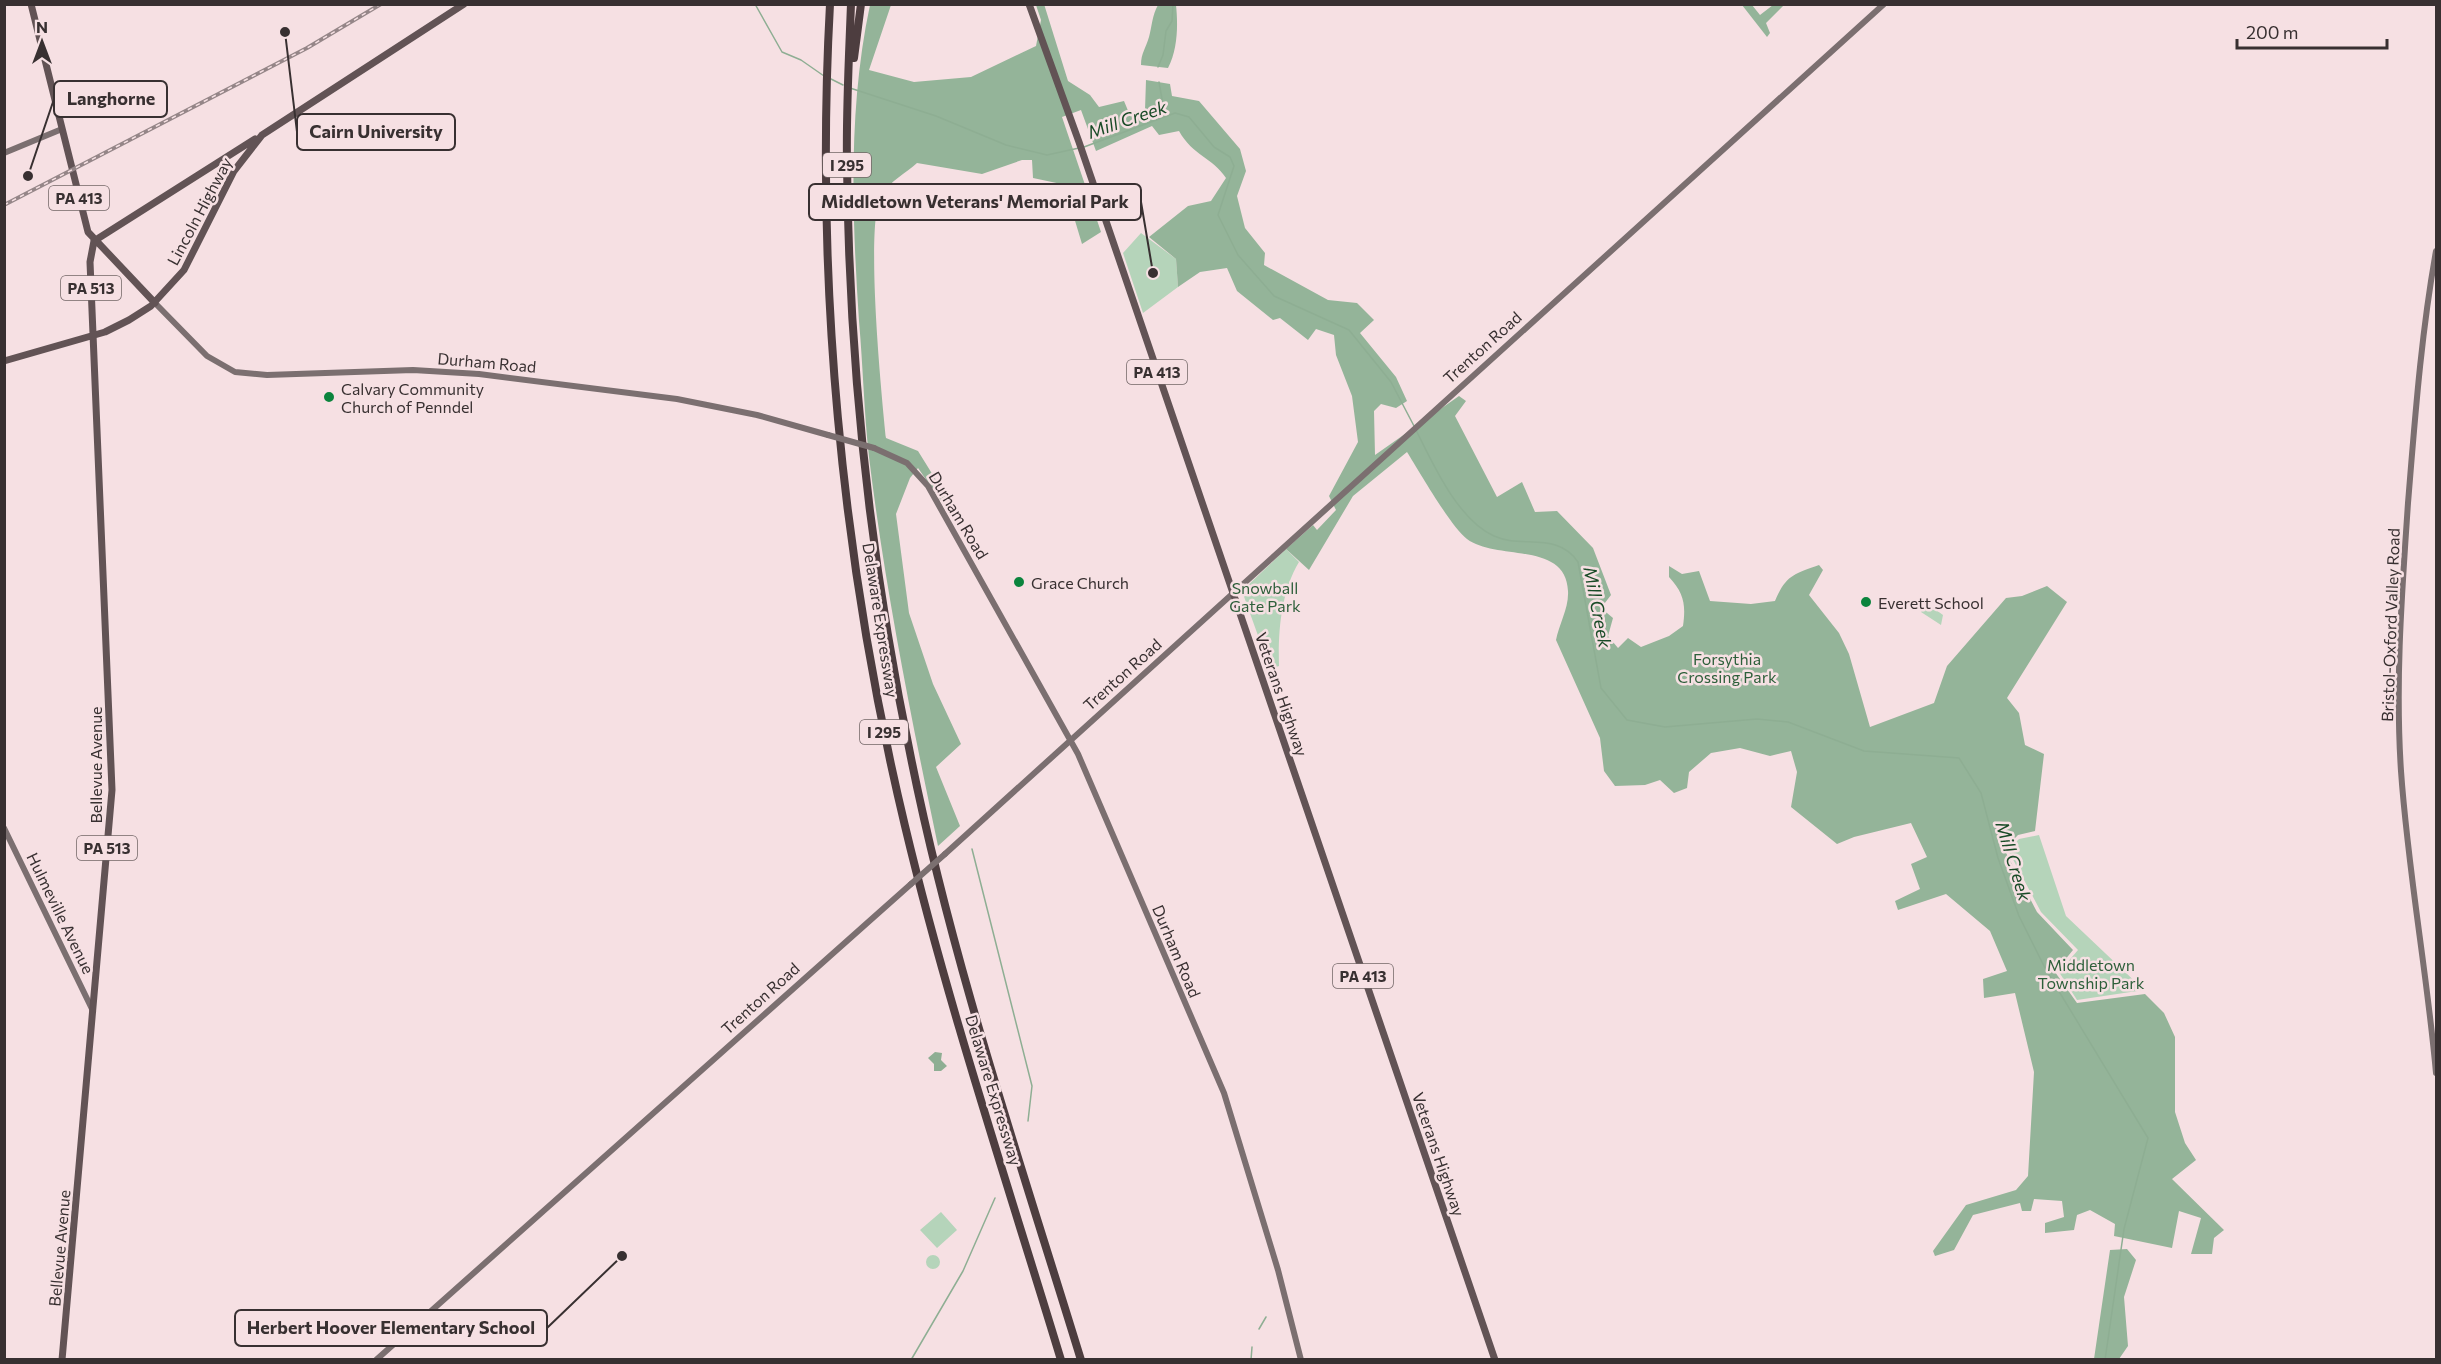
<svg xmlns="http://www.w3.org/2000/svg" width="2441" height="1364" viewBox="0 0 2441 1364" font-family="Commissioner,sans-serif">
<style>
.green{fill:#b5d4ba}
.forest{fill:#94b499}
.water{fill:#8eae93}
.lines{fill:none;stroke-linecap:round;stroke-linejoin:round}
.stream{stroke:#8eae93;stroke-width:1.5}
.secondary{stroke:#7b6f70;stroke-width:6}
.primary{stroke:#625355;stroke-width:7}
.highway{stroke:#4d3d3f;stroke-width:8}
.rail-casing{stroke:#958688;stroke-width:4}
.rail{stroke:#f6e0e3;stroke-width:1.5;stroke-dasharray:4.5;stroke-linecap:butt}
.secondary-bridge{stroke:#7b6f70;stroke-width:6}
.poi-dot{fill:#0b843d;stroke:#f6e0e3;stroke-width:2}
.labels{text-anchor:middle;dominant-baseline:central;stroke-width:5;stroke-linejoin:round;paint-order:stroke}
.shield{fill:#f6e0e3;stroke:#716566;stroke-width:1.5}
.shield-label{font-size:15px;font-weight:bold;fill:#383031}
.street-label{font-size:16px;fill:#383031;stroke:#f6e0e3}
.poi-label{font-size:16px;fill:#383031;stroke:#f6e0e3;text-anchor:start}
.park-label{font-size:16px;fill:#2d5f3a;stroke:#f6e0e3}
.water-label{font-size:18px;font-style:italic;fill:#194b27;stroke:#f6e0e3}
.leader{fill:none;stroke:#383031;stroke-width:2}
.callout-dot{fill:#383031;stroke:#f6e0e3;stroke-width:2}
.callout{fill:#f6e0e3;stroke:#383031;stroke-width:2}
.callout-label{font-size:18px;text-anchor:middle;font-weight:bold;fill:#383031}
</style>
<rect width="100%" height="100%" fill="#f6e0e3"/>
<path class="green" d="M1141,233L1176,259L1178,287L1143,313L1123,253Z
M1286,549L1299,562C1281,592 1278,631 1279,666L1270,669L1242,591Z
M1925,602L1943,615L1941,625L1921,612Z
M2039,835L2066,916L2144,990L2077,1000L2059,972L2078,950L2041,912L2008,850L2019,839Z
M941,1212L957,1230L937,1248L920,1230Z
M926 1262a7 7 0 1 1 14 0a7 7 0 1 1-14 0Z"/>
<path class="forest" d="M1044,4L1068,81L1090,95L1099,107L1124,101L1129,113L1145,110L1146,80L1170,84L1172,96L1199,101L1240,149L1246,171L1237,196L1245,228L1265,253L1264,265L1328,300L1357,303L1374,320L1360,333L1396,377L1407,401L1396,408L1381,404L1374,411L1375,455L1459,396L1466,401L1455,416L1497,497L1522,482L1535,512L1557,511L1593,548L1611,595L1601,608L1613,618L1608,636L1618,648L1628,638L1641,647L1669,636L1683,626C1686,605 1684,593 1669,577V566L1682,574L1699,571L1710,601L1751,604L1775,601C1786,575 1794,574 1819,565L1823,570L1809,595L1839,633L1849,654L1870,727L1934,703L1947,666L2006,598L2022,596L2047,586L2067,602L2007,698L2019,713L2025,745L2044,754L2035,831L2018,835L2004,849L2037,912L2073,950L2055,972L2077,1003L2145,994L2164,1013L2175,1037V1112L2185,1143L2196,1160L2172,1179L2224,1230L2214,1238L2212,1254H2191L2201,1218L2179,1211L2172,1248L2114,1236L2115,1224L2090,1210L2077,1215L2074,1230L2045,1233V1223L2064,1217L2062,1201L2034,1199L2031,1211H2022L2020,1203L1973,1215L1954,1250L1935,1256L1933,1251L1966,1205L2016,1190L2028,1176L2034,1072L2015,993L1984,998L1983,979L2007,971L1990,931L1946,894L1898,910L1895,901L1920,889L1911,864L1927,857L1911,823L1854,837L1837,844L1791,807L1797,772L1791,751L1770,756L1740,748L1711,753L1689,772L1687,788L1674,793L1660,780L1645,785L1615,786L1604,771L1600,738L1556,640C1559,624 1569,608 1568,591C1566,541 1496,561 1467,539C1451,527 1419,471 1407,452L1353,496L1309,570L1286,549L1313,525L1317,530L1336,510L1329,496L1358,442L1352,396L1336,355L1334,335L1316,329L1308,340L1280,318L1273,320L1237,291L1227,268L1200,272L1178,287L1176,259L1149,237L1188,206L1211,201L1226,178C1212,157 1193,156 1179,131L1159,135L1152,126L1096,151L1081,110L1062,117L1101,232L1082,244L1073,214L1079,207L1066,185L1033,178L1032,160H1022L982,174L917,163C907,172 890,182 882,193C864,220 882,398 886,438L918,451L949,501L943,504L918,468L910,478L896,514L909,613L933,684L961,744L936,767L960,826L938,846C911,717 885,588 869,457C864,412 863,366 859,321C852,216 848,108 870,5H891L869,70L914,82L971,77L1036,46L1041,20L1036,5Z
M1158,5H1176C1178,24 1178,49 1168,68L1141,65C1141,53 1146,48 1149,37C1152,26 1152,16 1158,5Z
M1742,5H1752L1760,15L1773,5H1784L1766,23L1770,33L1767,37Z
M2127,1249L2136,1260L2124,1297L2128,1346L2119,1359H2094L2110,1250Z"/>
<path class="water" d="M935,1052L942,1053L941,1060L947,1066L941,1071H934V1064L928,1058Z"/>
<g class="lines">
<path class="stream" d="M755,4L782,52L801,60L824,76
M1158,67L1163,55L1166,31L1172,21L1173,4
M831,79L843,85
M1159,82L1165,116
M850,88L936,116L1006,145L1047,155L1079,148
M1084,147L1175,113L1189,117L1214,147L1230,157L1234,166L1218,215L1238,255L1274,296L1349,330L1391,382L1414,426
M1416,430C1433,464 1458,520 1494,536C1522,549 1557,531 1578,562L1601,688L1627,720L1665,727L1757,719L1788,722L1864,751L1959,758L1981,793L1998,858L2019,916L2046,970L2148,1138L2124,1229L2105,1360
M972,849L1032,1086L1028,1121
M1259,1329L1266,1317
M911,1360L963,1271L995,1198
M1251,1360L1252,1347"/>
<path class="secondary" d="M4,153L62,129
M2436,251C2421,335 2415,418 2408,503C2402,592 2395,681 2401,771C2408,872 2427,972 2436,1073
M155,303L207,356L235,372L267,375L413,370L479,374L677,399L757,415L828,435
M874,448L907,463L928,486L1078,754L1224,1093L1278,1270L1301,1360
M4,828L93,1011
M945,854L1884,4
M376,1360L911,884"/>
<path class="primary" d="M31,4L88,232L155,303
M1029,4L1079,142L1495,1360
M94,241L255,139
M4,361L105,332L129,320L151,306L184,270L234,171L262,135L464,4
M62,1360L112,790L90,262L94,241"/>
<path class="highway" d="M830,4C815,278 841,559 905,826C948,1006 1007,1182 1061,1360
M851,4C849,58 846,111 847,164C849,364 870,562 911,758C952,962 1020,1161 1081,1360
M854,58L861,4"/>
<defs>
<path id="rail" d="M4,205L307,48L381,4"/>
</defs>
<use href="#rail" class="rail-casing"/>
<use href="#rail" class="rail"/>
<path class="secondary-bridge" d="M828,435L874,448
M911,884L945,854"/>
</g>
<g class="poi-dot">
<circle cx="329" cy="397" r="6"/>
<circle cx="1019" cy="582" r="6"/>
<circle cx="1866" cy="602" r="6"/>
</g>
<g class="labels">
<g class="shield">
<rect x="823" y="153" width="48" height="24" rx="4.5"/>
<rect x="49" y="186" width="60" height="24" rx="4.5"/>
<rect x="61" y="276" width="60" height="24" rx="4.5"/>
<rect x="1127" y="360" width="60" height="24" rx="4.5"/>
<rect x="860" y="720" width="48" height="24" rx="4.5"/>
<rect x="77" y="836" width="60" height="24" rx="4.5"/>
<rect x="1333" y="964" width="60" height="24" rx="4.5"/>
</g>
<g class="shield-label">
<text x="847" y="165">I 295</text>
<text x="79" y="198">PA 413</text>
<text x="91" y="288">PA 513</text>
<text x="1157" y="372">PA 413</text>
<text x="884" y="732">I 295</text>
<text x="107" y="848">PA 513</text>
<text x="1363" y="976">PA 413</text>
</g>
<g class="street-label">
<text transform="translate(199 211) rotate(-62)">Lincoln Highway</text>
<text transform="translate(1482 347) rotate(-42)">Trenton Road</text>
<text transform="translate(487 362) rotate(5)">Durham Road</text>
<text transform="translate(959 515) rotate(59)">Durham Road</text>
<text transform="translate(881 620) rotate(81)">Delaware Expressway</text>
<text transform="translate(2390 625) rotate(-88)">Bristol-Oxford Valley Road</text>
<text transform="translate(1122 674) rotate(-42)">Trenton Road</text>
<text transform="translate(1282 694) rotate(71)">Veterans Highway</text>
<text transform="translate(95 765) rotate(-90)">Bellevue Avenue</text>
<text transform="translate(61 913) rotate(64)">Hulmeville Avenue</text>
<text transform="translate(1177 951) rotate(67)">Durham Road</text>
<text transform="translate(760 998) rotate(-42)">Trenton Road</text>
<text transform="translate(994 1090) rotate(73)">Delaware Expressway</text>
<text transform="translate(1439 1154) rotate(71)">Veterans Highway</text>
<text transform="translate(59 1248) rotate(-85)">Bellevue Avenue</text>
</g>
<g class="poi-label">
<text x="341" y="388">Calvary Community<tspan x="341" dy="18">Church of Penndel</tspan></text>
<text x="1031" y="582">Grace Church</text>
<text x="1878" y="602">Everett School</text>
</g>
<g class="park-label">
<text x="1265" y="587">Snowball<tspan x="1265" dy="18">Gate Park</tspan></text>
<text x="1727" y="658">Forsythia<tspan x="1727" dy="18">Crossing Park</tspan></text>
<text x="2091" y="964">Middletown<tspan x="2091" dy="18">Township Park</tspan></text>
</g>
<g class="water-label">
<text transform="translate(1127 119) rotate(-19)">Mill Creek</text>
<text transform="translate(1598 607) rotate(79)">Mill Creek</text>
<text transform="translate(2014 861) rotate(73)">Mill Creek</text>
</g>
</g>
<path class="leader" d="M28 176L54 99M285 32L297 132M1153 273L1141 202M622 1256L547 1328"/>
<g class="callout-dot">
<circle cx="28" cy="176" r="6"/>
<circle cx="285" cy="32" r="6"/>
<circle cx="1153" cy="273" r="6"/>
<circle cx="622" cy="1256" r="6"/>
</g>
<g class="callout">
<rect x="54" y="81" width="113" height="36" rx="6"/>
<rect x="297" y="114" width="158" height="36" rx="6"/>
<rect x="809" y="184" width="332" height="36" rx="6"/>
<rect x="235" y="1310" width="312" height="36" rx="6"/>
</g>
<g class="callout-label">
<text x="111" y="105">Langhorne</text>
<text x="376" y="138">Cairn University</text>
<text x="975" y="208">Middletown Veterans' Memorial Park</text>
<text x="391" y="1334">Herbert Hoover Elementary School</text>
</g>
<rect width="2441" height="1364" fill="none" stroke="#383031" stroke-width="12"/>
<g transform="translate(42 42)" stroke="#f6e0e3" stroke-width="4.5" paint-order="stroke">
<path d="M0-4.5L10 22L0 15L-10 22Z" fill="#383031"/>
<text y="-9" font-size="16" font-weight="bold" text-anchor="middle" fill="#383031">N</text>
</g>
<path d="M2237 39v9h150v-9" fill="none" stroke="#383031" stroke-width="3"/>
<text x="2246" y="39" font-size="18" fill="#383031" stroke="#f6e0e3" stroke-width="4.5" paint-order="stroke">200 m</text>
</svg>
